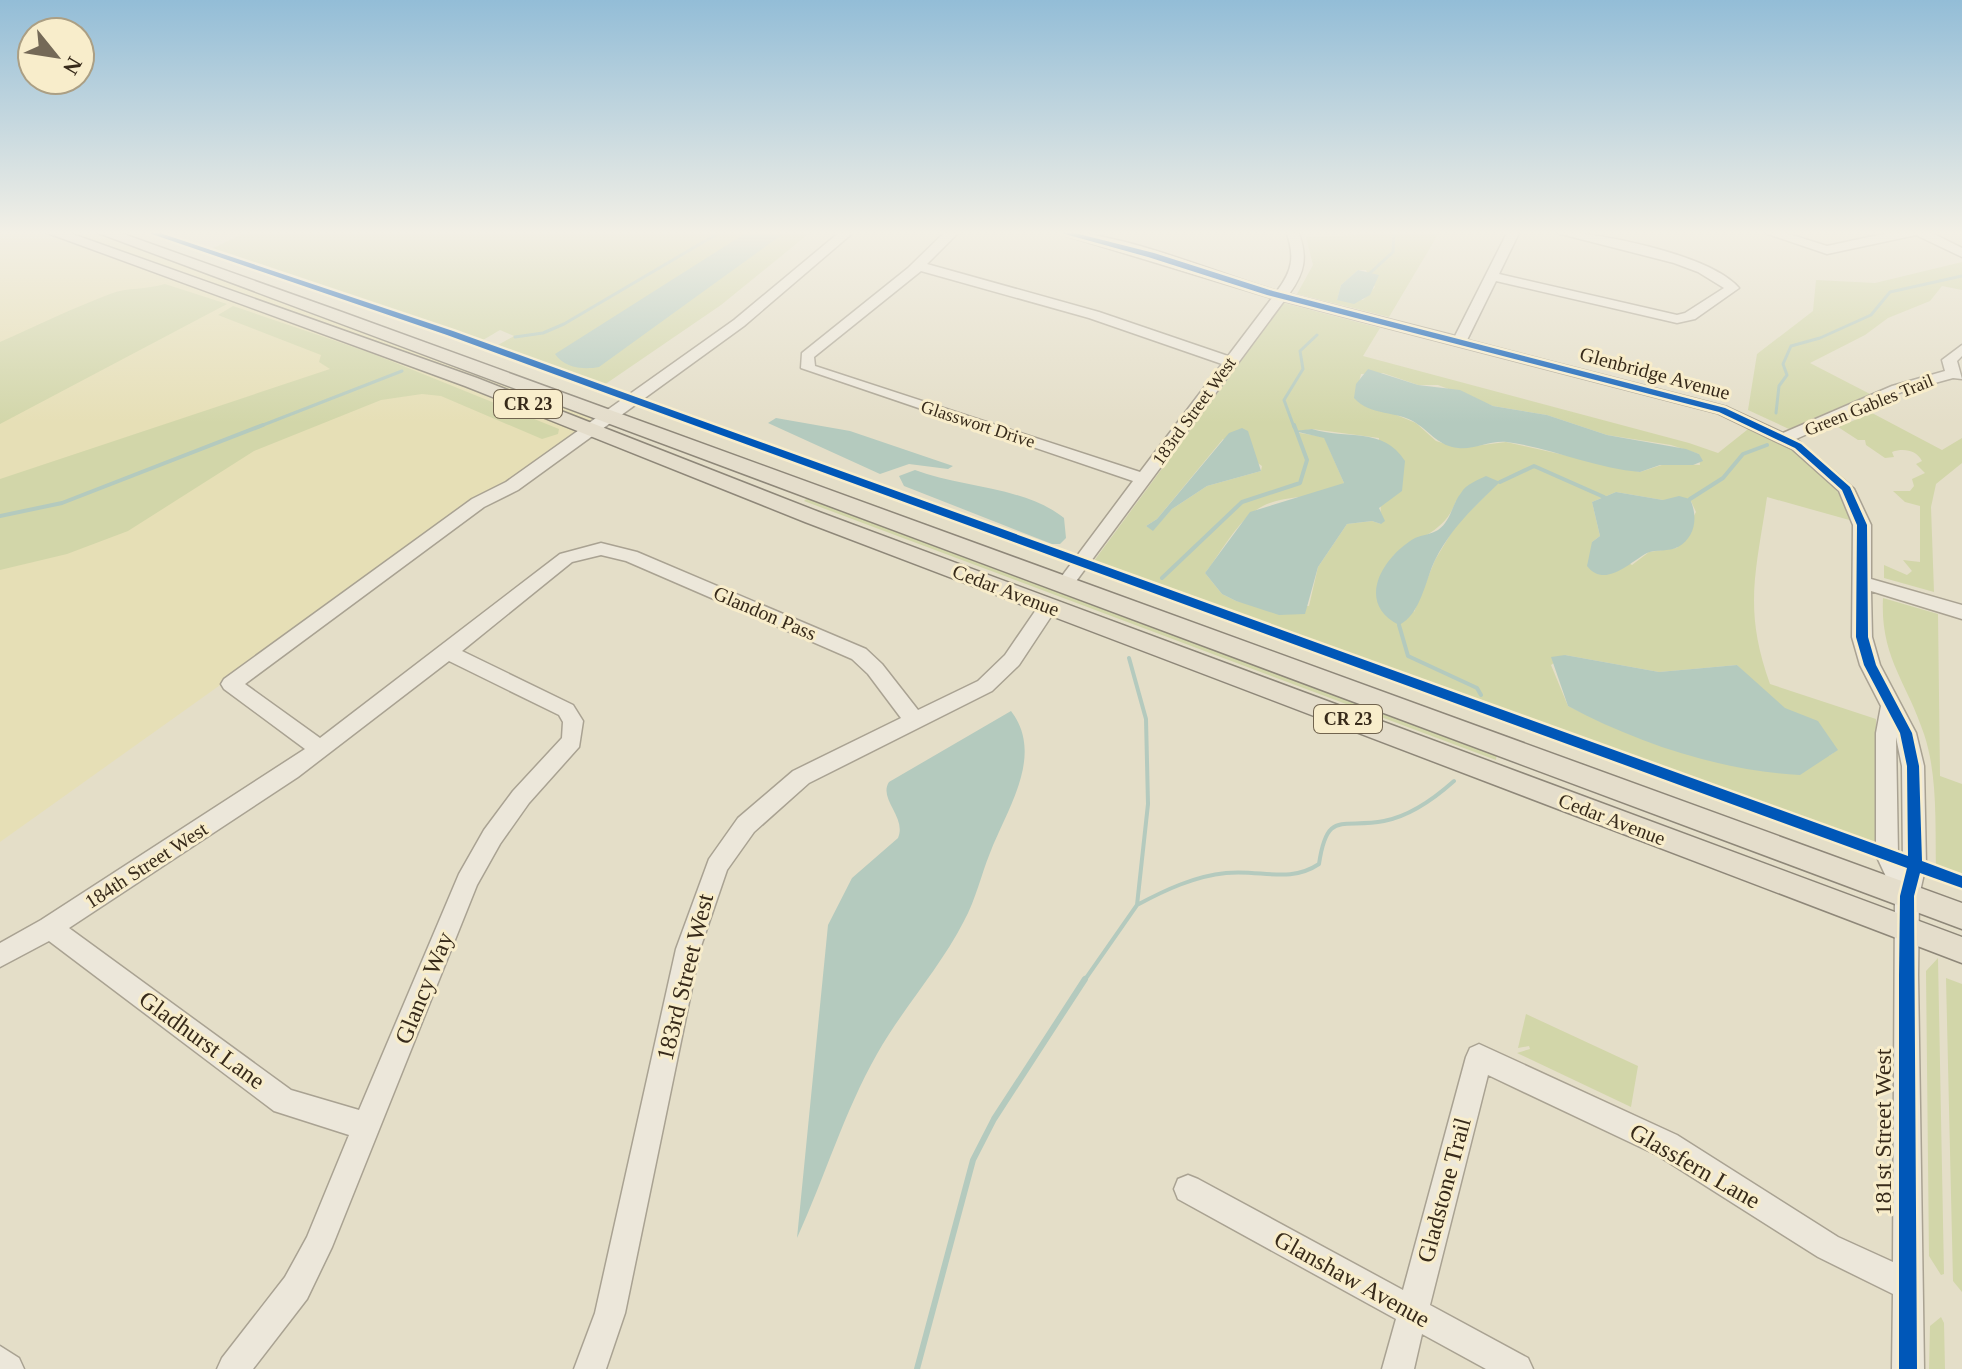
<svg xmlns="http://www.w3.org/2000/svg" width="1962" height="1369" viewBox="0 0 1962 1369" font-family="Georgia,serif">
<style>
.farmland{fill:#e6dfb6}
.green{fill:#d2d6a9;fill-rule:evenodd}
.water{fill:#b4cabe}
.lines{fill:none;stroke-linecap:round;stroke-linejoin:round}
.stream-far2{stroke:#b4cabe;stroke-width:3}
.stream-far1{stroke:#b4cabe;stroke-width:4}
.stream{stroke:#b4cabe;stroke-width:6}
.minor-casing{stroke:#a9a292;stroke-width:3}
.major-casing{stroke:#8e8779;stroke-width:3}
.minor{fill:#ece7da;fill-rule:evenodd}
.major{fill:#e4ddcb;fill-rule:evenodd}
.cycleway-casing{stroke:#f8edcb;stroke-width:5}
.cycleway{fill:#0057b8;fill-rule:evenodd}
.labels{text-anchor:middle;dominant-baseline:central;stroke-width:6;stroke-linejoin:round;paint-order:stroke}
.shield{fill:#f8edcb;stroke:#71644f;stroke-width:2}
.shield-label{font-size:18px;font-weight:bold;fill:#372a1a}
.far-street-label{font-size:18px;fill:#372a1a;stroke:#f8edcb}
.street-label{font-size:20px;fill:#372a1a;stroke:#f8edcb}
.near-street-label{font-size:24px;fill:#372a1a;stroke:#f8edcb}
</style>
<rect width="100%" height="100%" fill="#e4dec8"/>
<path class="farmland" d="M0,231H113L593,419L0,842Z"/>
<path class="green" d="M249,231H812L721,305L604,385L498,345L514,336L500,330L483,340L211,249Z
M1360,231H1440L1389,317L1297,294L1313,265L1306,237L1360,235ZM1358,270H1366L1375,287L1363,300H1337L1341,285Z
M1962,262V290L1942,286L1930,301L1888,318L1865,335L1810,363L1870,394L1789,429L1748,410L1757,354L1813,311L1816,280L1875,283Z
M165,284L227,304L0,424V342C36,326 73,308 110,294C128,287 146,290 165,284Z
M1284,303L1380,328L1363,356L1689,443L1718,453L1752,426C1796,448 1835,473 1853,521L1767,497C1756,572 1743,609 1770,684L1876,719L1875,846L1091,565ZM1383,373L1418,385H1438L1493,406L1547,415L1607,435L1671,445L1699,454L1700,465L1668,463L1640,472L1506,442L1459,448L1436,441L1416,423L1355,398L1361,374ZM1312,429L1379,438L1381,524L1372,521L1347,524L1318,567L1309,606H1257L1236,601L1222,594L1205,573C1222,552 1237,520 1261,507C1285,493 1322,501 1344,483L1324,437L1294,432ZM1223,439L1262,466L1261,471L1207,486L1172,509L1153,530L1146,526L1157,519ZM1499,482L1456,525L1435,560L1414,612L1393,556C1418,536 1444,534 1456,501ZM1616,492L1663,500L1690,499L1696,512L1677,548L1649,552L1632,565L1592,542L1600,536L1592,502ZM1565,655L1659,672L1737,665L1764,693L1837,750L1829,756L1689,752C1647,741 1607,725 1568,706L1551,665Z
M233,306L371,353L559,429L558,434L542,439L441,396L422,394L381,400L254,451L128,531L67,554L0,570V479L330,369L319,362L321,355L218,315Z
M1872,413L1942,450L1962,438V463L1936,484L1931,507L1934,592L1884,578V565L1907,575L1912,571L1903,560L1920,562V506L1905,502L1893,491H1910L1914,486L1912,479L1925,473L1916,464L1922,461C1916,450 1904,448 1892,452L1894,457L1885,458L1866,445L1865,440H1858L1838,427Z
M809,496L1497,752L1496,760L804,501Z
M1883,598L1938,614L1940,776L1962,784V880L1936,870C1935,826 1938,776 1924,734C1907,682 1880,657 1883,598Z
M1938,958L1944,1274L1941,1275L1929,1256L1926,971Z
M1946,978L1962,984V1292L1953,1281Z
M1526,1014L1638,1066L1631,1107L1517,1053L1530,1049L1529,1046L1518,1048Z
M1941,1317L1944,1323L1945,1369H1929L1930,1326Z"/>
<path class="water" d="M749,231H787L599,367C584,370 564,368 555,354Z
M1358,270L1379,275L1370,295L1354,304L1337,300L1341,285Z
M1368,369L1418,385L1460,390L1493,406L1547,415L1607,435L1686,449L1699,454L1703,461L1693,465H1660L1640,472C1594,468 1552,448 1507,442C1490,440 1474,450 1458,448C1439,446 1431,433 1416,423C1397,410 1371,417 1354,398L1356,384Z
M776,418L850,431L953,466L948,469L909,464L880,474L768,423Z
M1242,428L1248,431L1261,471L1207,486L1172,509L1153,531L1146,526L1157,519L1229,433Z
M1312,429C1346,440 1383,426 1405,461L1402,491L1379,508L1385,521L1381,524L1372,521L1347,524L1318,567L1305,614L1279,615L1236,601L1222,594L1205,573L1250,512L1344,483L1324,438L1294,431Z
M915,470C961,488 1024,486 1064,518L1066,538L1060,544H1052L904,486L899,476Z
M1486,476L1500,482C1475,506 1451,528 1435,560C1425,581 1421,614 1399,625C1355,603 1382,557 1415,538C1422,535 1432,534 1438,530C1451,521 1452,504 1461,493C1466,484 1478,480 1486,476Z
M1616,492L1663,500L1679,496L1690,499C1698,516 1696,537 1678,547C1669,552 1656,549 1647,553C1630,562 1605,589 1587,566L1592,542L1600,536L1592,502Z
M1565,655L1659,672L1737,665L1785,708L1818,721L1838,750L1800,775C1721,771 1637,743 1568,706L1551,657Z
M1011,711C1045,755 1007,809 990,853C981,875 976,899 964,921C940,968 903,1008 877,1054C844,1112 825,1177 797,1238L828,925L852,878L898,838C907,817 878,799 889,782Z"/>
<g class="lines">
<path class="stream-far2" d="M1370,273L1393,252L1394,231
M515,337L543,333L564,324L722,231
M1776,413L1779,386L1787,375L1783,364L1791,346L1820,338L1871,315L1890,292L1962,276
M258,427L402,371
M1294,427L1284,400L1303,369L1300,351L1317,335"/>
<path class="stream-far1" d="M1500,482L1534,466L1604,497
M1690,499L1723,478L1743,454L1767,445
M0,516L62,503L263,425
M1162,578L1242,502L1300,483L1307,460L1294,425
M1399,625L1408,656L1477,688L1481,695
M1137,905C1165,890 1195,876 1226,873C1260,869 1289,884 1319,864C1327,809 1342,829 1384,821C1410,816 1435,798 1454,781
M1084,981L1137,905L1148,804L1146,719L1129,658"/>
<path class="stream" d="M917,1369L973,1160L994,1119L1085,979"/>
<defs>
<path id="minor" d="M841,231H855L744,326L518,490L484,507L245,684L320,738L560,554L601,543L637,552L866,649L882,664L918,710L978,681L1005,655L1042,601L1049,600L1058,606L1019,665L992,691L809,783L754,832L727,870L700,949L625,1313L606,1369H574L595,1313L676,949L709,859L738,818L793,771L901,718L868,674L852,659L626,561L601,555L572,562L462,651L573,705L583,721L579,747L529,803L500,844L477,885L332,1247L307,1299L253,1369H217L222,1358L285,1277L307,1237L349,1135L274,1111L49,941L0,967V943L41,920L305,749L224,689L221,684L224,679L472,499L506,482L734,320ZM449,661L559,715L563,722L562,738L513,791L484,830L459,874L359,1110L291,1090L69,928L298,777Z
M946,231H960L927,264L1099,312L1228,356L1272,298L1051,231C1121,231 1209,271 1277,291C1293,270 1295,256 1286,231H1298C1308,257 1305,272 1289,294L1455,336L1508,231H1520L1499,274L1677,315L1685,313L1724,288L1698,272L1674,263L1549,231C1593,231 1710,254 1739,288L1695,319L1677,323L1496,281L1467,340L1727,407L1783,433L1892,386L1945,371L1942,360L1962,345V356L1957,361L1962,379L1953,378L1902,392L1796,439L1854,489L1871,525V579L1962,605V619L1871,591L1872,637L1880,665L1916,733L1924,766L1926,865L1919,896L1918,975L1924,1369H1892L1893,1294L1818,1257L1657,1155L1488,1075L1430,1305L1528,1358L1533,1369H1486L1422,1334L1414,1369H1382L1396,1319L1178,1199L1174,1189L1178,1179L1188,1175L1198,1179L1403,1290L1466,1057L1470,1048L1479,1044L1677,1135L1838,1237L1893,1262L1895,896L1876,855V733L1881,706L1860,665L1852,637L1853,525L1839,491L1792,449L1717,413L1284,301L1071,588H1059L1056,584L1059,580L1133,481L801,368L802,353L908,268ZM921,271L1089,318L1222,364L1140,472L815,366L814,357ZM1896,737L1902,766L1903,865L1898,855Z
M1759,231H1779L1827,246L1897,231H1928L1962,248V257L1916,235L1827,254Z
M0,1346L19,1358L24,1369H0Z"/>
<path id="major" d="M42,231H64L477,378L819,512L1962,937V963L805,522L465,386Z
M93,231H115L339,311L1962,903V929Z"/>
</defs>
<use href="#minor" class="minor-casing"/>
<use href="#major" class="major-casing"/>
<use href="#minor" class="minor"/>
<use href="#major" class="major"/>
<defs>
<path id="cycleway" d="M143,231H154L453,331L1908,856L1907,766L1900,733L1864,665L1856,637L1857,525L1842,490L1795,448L1719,412L1267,295L1148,257L1054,231H1067L1154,253L1273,291L1725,408L1801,444L1850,487L1867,525L1868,637L1876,665L1912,733L1919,766L1922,861L1962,876V888L1920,873L1914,896L1917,1369H1899V975L1900,896L1907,868L447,335Z"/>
</defs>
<use href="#cycleway" class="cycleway-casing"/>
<use href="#cycleway" class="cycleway"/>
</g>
<linearGradient id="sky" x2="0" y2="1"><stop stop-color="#93bdd7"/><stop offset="0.55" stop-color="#f3f0e6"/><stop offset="1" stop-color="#f3f0e6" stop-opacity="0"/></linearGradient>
<rect width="1962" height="423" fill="url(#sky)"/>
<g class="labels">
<g class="shield">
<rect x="494" y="390" width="68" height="28" rx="6"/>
<rect x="1314" y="705" width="68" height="28" rx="6"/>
</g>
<g class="shield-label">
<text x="528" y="404">CR 23</text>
<text x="1348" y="719">CR 23</text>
</g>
<g class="far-street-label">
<text transform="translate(1869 405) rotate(-22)">Green Gables Trail</text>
<text transform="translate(1194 411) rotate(-54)">183rd Street West</text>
<text transform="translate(978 424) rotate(18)">Glasswort Drive</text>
</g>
<g class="street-label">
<text transform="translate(1655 373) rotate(15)">Glenbridge Avenue</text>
<text transform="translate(1006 590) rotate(21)">Cedar Avenue</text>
<text transform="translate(765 613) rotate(23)">Glandon Pass</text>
<text transform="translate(1612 819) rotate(21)">Cedar Avenue</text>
<text transform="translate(146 865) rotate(-33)">184th Street West</text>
</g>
<g class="near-street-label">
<text transform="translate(685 977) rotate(-76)">183rd Street West</text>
<text transform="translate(424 988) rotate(-68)">Glancy Way</text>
<text transform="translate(202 1040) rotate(36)">Gladhurst Lane</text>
<text transform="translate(1883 1132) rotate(-90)">181st Street West</text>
<text transform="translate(1695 1166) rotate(30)">Glassfern Lane</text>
<text transform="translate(1444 1190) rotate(-75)">Gladstone Trail</text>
<text transform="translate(1352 1279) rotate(29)">Glanshaw Avenue</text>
</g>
</g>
<g transform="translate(56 56) rotate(120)"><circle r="38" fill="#f8edcb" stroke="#ab9f84" stroke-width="2"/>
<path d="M0-6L14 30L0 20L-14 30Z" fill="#746957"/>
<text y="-12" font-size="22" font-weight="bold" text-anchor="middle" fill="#372a1a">N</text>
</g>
</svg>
